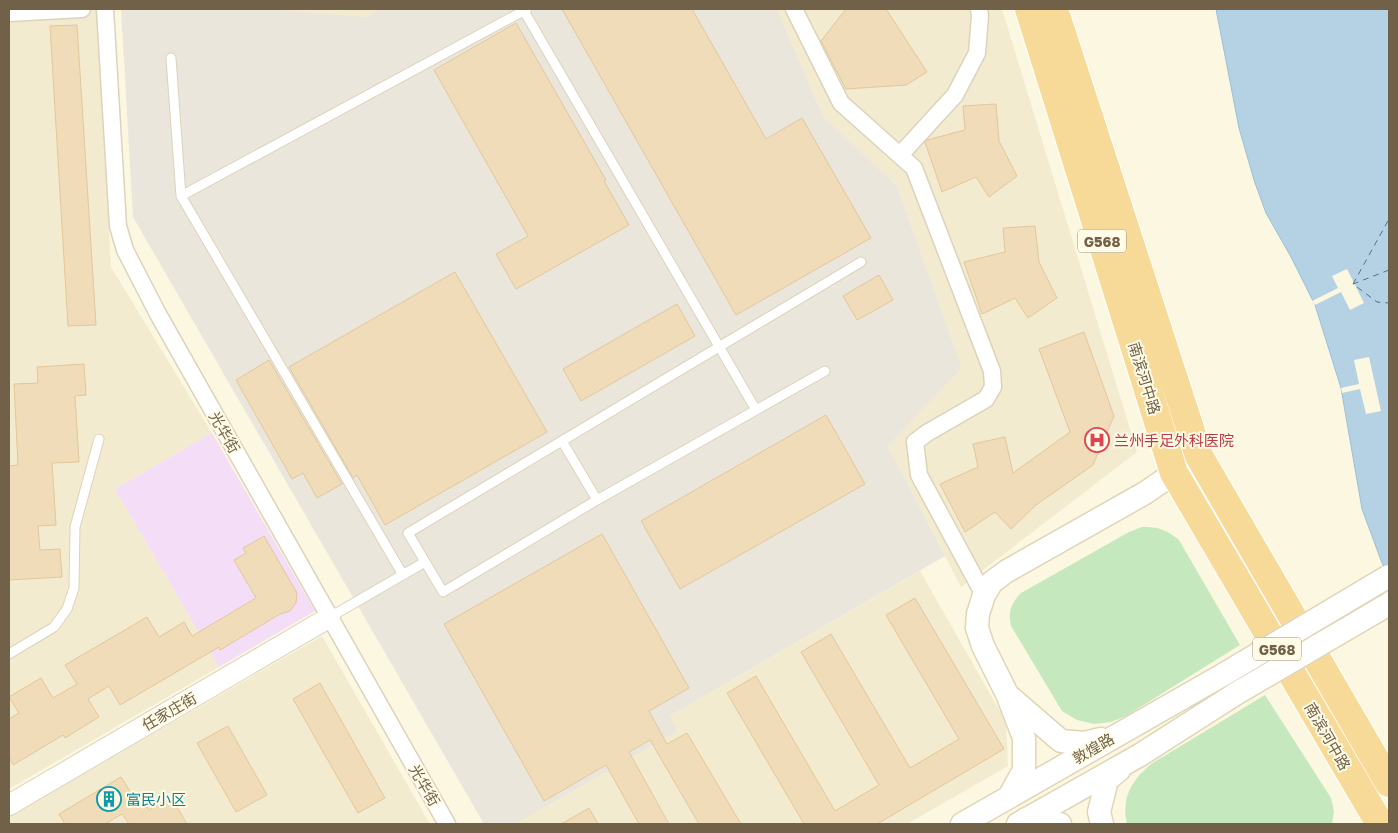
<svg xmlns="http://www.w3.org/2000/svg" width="1398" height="833" viewBox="0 0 1398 833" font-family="'Golos Text','Noto Sans SC',sans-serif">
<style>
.residential{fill:#f3ebcf}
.industrial{fill:#eae6dc}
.education{fill:#f4ddf7}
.green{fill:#c6e8bf}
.water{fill:#b5d2e4;stroke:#9cbfd6}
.pier{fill:#fcf7e0}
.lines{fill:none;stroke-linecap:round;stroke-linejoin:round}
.ferry{stroke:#487592;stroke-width:1;stroke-dasharray:6 5;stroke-linecap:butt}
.building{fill:#f0dcb8;stroke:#e3c799}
.service-casing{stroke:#dcd3ba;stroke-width:11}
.minor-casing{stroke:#dcd3ba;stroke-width:19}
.tertiary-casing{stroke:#dcd3ba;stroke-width:22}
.secondary-casing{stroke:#e1d5b7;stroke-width:25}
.trunk-casing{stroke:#fff;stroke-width:30}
.service{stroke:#fff;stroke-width:9}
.minor{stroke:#fff;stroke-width:16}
.tertiary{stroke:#fff;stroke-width:20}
.secondary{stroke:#fff;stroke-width:22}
.trunk{stroke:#f8da98;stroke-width:28}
.secondary-bridge-casing{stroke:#e1d5b7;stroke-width:25;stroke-linecap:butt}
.secondary-bridge{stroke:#fff;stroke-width:22}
.labels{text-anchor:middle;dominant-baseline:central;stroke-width:4;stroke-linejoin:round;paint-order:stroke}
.shield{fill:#fffbe6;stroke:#9c8f77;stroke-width:1}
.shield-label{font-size:14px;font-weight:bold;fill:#716148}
.street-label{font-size:15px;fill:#716148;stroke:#fffbe6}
.health-label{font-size:15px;fill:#be3a42;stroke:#fffbe6;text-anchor:start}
.culture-label{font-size:15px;fill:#0d838f;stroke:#fffbe6;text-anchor:start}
</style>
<rect width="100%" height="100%" fill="#fcf7e0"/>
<path class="residential" d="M9,9H97L111,267L212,433L115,489L219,667L9,789Z
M268,9H379L367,17Z
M777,9H1002L1137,452L961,587L888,446L962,368L897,186L823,116Z
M920,571L1006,722L1008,766L907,824H516L678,731L670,716Z
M322,636L430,824H9V817Z"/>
<path class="industrial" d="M121,9H268L367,17L379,9H777L823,116L897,186L962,368L888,446L945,556L670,716L678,731L516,824H484L133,217Z"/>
<path class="education" d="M212,433L315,611L219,667L115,489Z"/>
<path class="green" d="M1142,527C1159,527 1165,529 1179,540L1240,645L1126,716L1111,722L1094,724L1077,720L1062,711L1011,626C1008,612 1011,603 1021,593L1129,532Z
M1265,695L1331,798L1334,811L1332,824H1127C1121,798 1131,781 1151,764Z"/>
<path class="water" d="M1216,9H1389V576L1382,563L1362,509L1341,388L1315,305L1291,257L1266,213L1254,180L1239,128Z"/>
<path class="pier" d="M1347,269L1364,303L1350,310L1341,292L1315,305L1312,301L1338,288L1332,276Z
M1369,357L1381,411L1366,414L1360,389L1342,393L1341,388L1359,384L1354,360Z"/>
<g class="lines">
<path class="ferry" d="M1389,270L1353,284L1377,302L1389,303
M1353,284L1389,219"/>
</g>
<path class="building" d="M562,9H692L766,139L802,118L871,238L736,315Z
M846,9H886L927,72L906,85L846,89L821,41Z
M516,23L606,180L604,181L629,225L516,289L496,254L528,236L434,70Z
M77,25L96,325L68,326L50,26Z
M996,104L999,141L1017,176L989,197L976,177L942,192L925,142L927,140L965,130L963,106Z
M1035,226L1039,262L1057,298L1028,318L1015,298L982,314L964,262L1005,252L1003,228Z
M455,272L547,432L385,525L357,475L353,478L289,367Z
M879,275L893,300L857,320L843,296Z
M677,304L695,336L581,401L563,369Z
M1084,332L1114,416L1093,465L1036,505L1011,529L995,512L965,532L940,484L978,467L973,444L1005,437L1013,473L1070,432L1039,349Z
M269,360L342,484L317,498L303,473L292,479L236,380Z
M84,364L86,395L75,396L79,462L52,463L56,525L38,526L40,550L60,549L62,577L9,580V466L18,465L14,384L38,383L37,367Z
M826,415L865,484L680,589L641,521Z
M602,534L689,688L649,711L667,744L687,733L741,824H699L650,740L629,752L669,824H639L606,765L544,801L444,624Z
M264,536L297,593L296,603L290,611L280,614L220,650L219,647L120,705L109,686L88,699L99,717L65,738L63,735L13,765L9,757V719L19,713L9,697L41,678L53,698L77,684L65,665L147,617L159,637L184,622L192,636L256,598L234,560L246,553L243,548Z
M915,598L1004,749L877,824H804L727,693L756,676L835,811L879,785L801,652L831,634L910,768L959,739L886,615Z
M320,683L385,798L358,813L293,699Z
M228,726L267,795L236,812L197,743Z
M121,777L136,801L142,797L149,810L171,797L187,824H129L122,814L105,824H65L59,814Z
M589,808L598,824H561Z"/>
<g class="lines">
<defs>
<path id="service" d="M524,11L756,410
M171,58L181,196L403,575
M181,196L527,9
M562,441L597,500L443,592L408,533L861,262
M597,500L825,371
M330,617L425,562
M9,654L54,627L67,609L74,588L75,527L99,439"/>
<path id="minor" d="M105,9L118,226L125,250L158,314L447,824
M794,9L841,103L914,168L992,371L993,387L986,399L927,433L915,442L919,475L984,595
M9,13L82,9
M900,155L955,95L977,53L980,16L979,9"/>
<path id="tertiary" d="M9,805L330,617"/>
<path id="secondary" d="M1010,697L1061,741L1084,743L1101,739
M1010,795L1024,770V738L1007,694L983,646L977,628L978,614L984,595L992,582L1007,571L1145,493L1199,456
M1026,819H1043L1060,824
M962,824L1226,673
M1018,824L1140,755L1237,693
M1102,824L1099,812L1107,780L1119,770"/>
<path id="trunk" d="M1029,9L1174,473L1380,824
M1054,9L1199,456L1389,783"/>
</defs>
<use href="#service" class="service-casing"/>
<use href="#minor" class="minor-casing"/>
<use href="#tertiary" class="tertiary-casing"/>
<use href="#secondary" class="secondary-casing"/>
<use href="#trunk" class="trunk-casing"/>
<use href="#service" class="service"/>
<use href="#minor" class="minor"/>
<use href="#tertiary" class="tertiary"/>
<use href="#secondary" class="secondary"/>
<use href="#trunk" class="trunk"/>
<defs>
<path id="secondary-bridge" d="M1226,673L1389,576
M1237,693L1389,604"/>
</defs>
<use href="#secondary-bridge" class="secondary-bridge-casing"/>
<use href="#secondary-bridge" class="secondary-bridge"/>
</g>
<defs>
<symbol id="hospital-ring" viewBox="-11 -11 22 22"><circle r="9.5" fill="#fffbe6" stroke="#e0444e" stroke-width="1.5"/><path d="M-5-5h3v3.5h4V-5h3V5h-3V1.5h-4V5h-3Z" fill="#e0444e"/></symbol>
<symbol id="building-ring" viewBox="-11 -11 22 22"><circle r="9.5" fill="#fffbe6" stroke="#0f9aa8" stroke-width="1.5"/><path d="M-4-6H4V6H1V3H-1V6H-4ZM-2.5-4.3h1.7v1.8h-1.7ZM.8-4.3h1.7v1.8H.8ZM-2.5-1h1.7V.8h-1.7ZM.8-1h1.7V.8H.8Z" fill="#0f9aa8"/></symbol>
</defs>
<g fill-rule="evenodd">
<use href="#hospital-ring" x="1083" y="426" width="28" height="28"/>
<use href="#building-ring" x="95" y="785" width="28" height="28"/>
</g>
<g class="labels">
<g class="shield">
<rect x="1078" y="229.5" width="48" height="23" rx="4"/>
<rect x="1253" y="637.5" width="48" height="23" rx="4"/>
</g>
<g class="shield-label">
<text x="1102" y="241">G568</text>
<text x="1277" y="649">G568</text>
</g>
<g class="street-label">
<text transform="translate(1145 378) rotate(73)">南滨河中路</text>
<text transform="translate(225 432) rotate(60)">光华街</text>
<text transform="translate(169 711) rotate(-30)">任家庄街</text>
<text transform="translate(1328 736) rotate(60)">南滨河中路</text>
<text transform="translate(1093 748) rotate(-30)">敦煌路</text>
<text transform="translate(425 785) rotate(60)">光华街</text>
</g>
<g class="health-label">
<text x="1114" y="440">兰州手足外科医院</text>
</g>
<g class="culture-label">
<text x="126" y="799">富民小区</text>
</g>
</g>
<rect width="1398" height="833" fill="none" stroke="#716148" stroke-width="20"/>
</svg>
